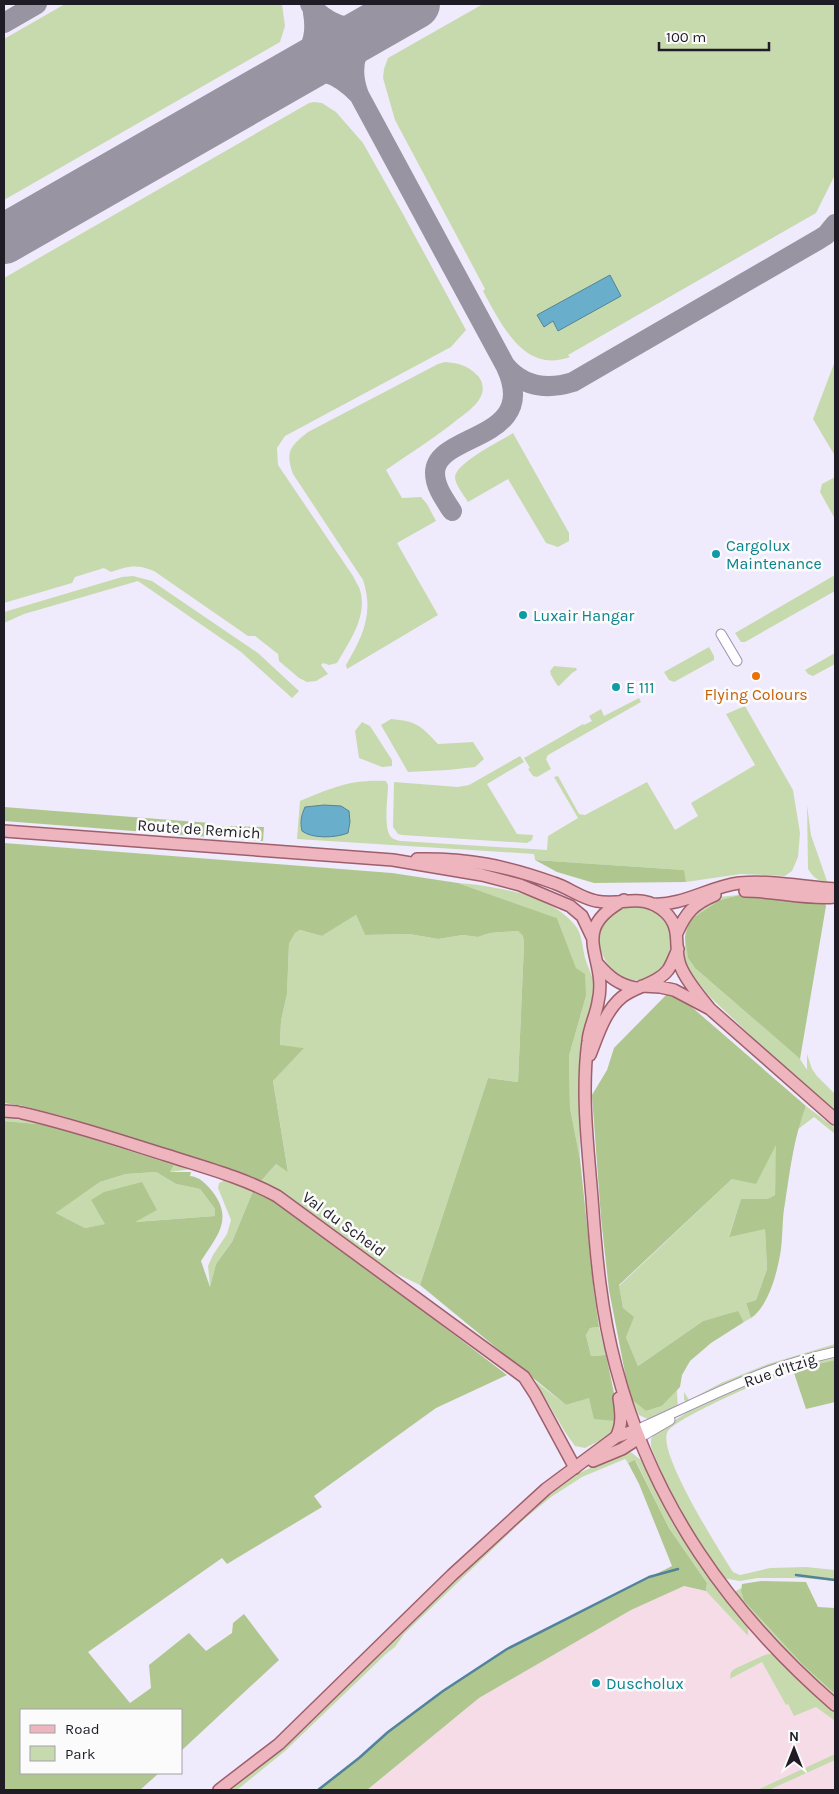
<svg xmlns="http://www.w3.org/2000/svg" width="839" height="1794" viewBox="0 0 839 1794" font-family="Karla,sans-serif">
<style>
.industrial{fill:#f5dce7}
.green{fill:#c7daae}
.forest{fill:#afc78e;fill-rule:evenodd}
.water{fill:#69afcc;stroke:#53839a}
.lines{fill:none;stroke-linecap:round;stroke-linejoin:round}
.stream{stroke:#53839a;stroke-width:2.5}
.taxiway{stroke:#9894a2;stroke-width:20}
.runway{stroke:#9894a2;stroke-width:50}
.minor-casing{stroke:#9c92ad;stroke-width:11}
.major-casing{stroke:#9e5f6d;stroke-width:14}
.minor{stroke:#fff;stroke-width:9}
.major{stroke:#eeb5be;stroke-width:11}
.culture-dot{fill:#0f9aa8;stroke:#fbfbfb;stroke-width:2}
.food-dot{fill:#e8710a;stroke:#fbfbfb;stroke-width:2}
.labels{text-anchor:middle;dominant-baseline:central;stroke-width:5;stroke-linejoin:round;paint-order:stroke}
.culture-label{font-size:16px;fill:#0d838f;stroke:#fbfbfb;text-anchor:start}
.food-label{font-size:16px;fill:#c56008;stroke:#fbfbfb}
.street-label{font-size:16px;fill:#1f1c26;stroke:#fbfbfb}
</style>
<rect width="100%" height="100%" fill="#f0ebfc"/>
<path class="industrial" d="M684,1586L706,1591L748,1636L747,1618L779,1654H767L734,1669L731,1672V1679L762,1662L786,1704H788L794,1715L816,1707L835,1721V1754L757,1790H367L479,1698L631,1610Z
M833,1760H835V1790H769Z"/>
<path class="green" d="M65,4H282L285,26L280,42L4,200V39Z
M483,4H835V175L816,213L568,355L570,357C524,374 501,324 483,291L485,289L395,120L383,78L384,69L388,58Z
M314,102L322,103L336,112L363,143L403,214L466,330L451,347L285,436L277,448L278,465L353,576C355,581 359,586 360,590C368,616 349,642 337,663L329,665L323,663L321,665L328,674L316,681L307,682L299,678L279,661L278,654L255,636H248L154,571C136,564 129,566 111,572L104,568L75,577L72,583L4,603V278L309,103Z
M835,361V456L813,419Z
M445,362C457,363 467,365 476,374C483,380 485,390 480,398C476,406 465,414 458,419C435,438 410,453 386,470L402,498L421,497L427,504L436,521L397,543L438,615L347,669L346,665C363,636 374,613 363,580L293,474C285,452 290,446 308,432L438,364Z
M513,433L569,533V541L558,547L546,543L508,479L468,502C464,495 456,486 455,478C454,463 501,441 513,433Z
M835,477V519L820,492L822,484Z
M835,575V591L745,642H741L735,633Z
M133,576L152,581L258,653L299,691L292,698L241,652L138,581L24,614L4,623V612L122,577Z
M709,647L714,656V660L674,682L669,680L664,672Z
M835,653V664L813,676L808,674L805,670Z
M554,666L576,668L577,670L572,673L559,686L557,685L551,675L550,671Z
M639,698L641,702L548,755L546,759L551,769L537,777L533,776L528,769L530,768L524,758L583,724L584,725L592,721L589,716L601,709L604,716Z
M745,706L793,790L800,833L798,857L792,871L785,876L741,874L686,882L683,870L535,860L534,854L297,839L300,801C331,788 351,779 386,781L388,785C388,797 383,828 391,837C394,840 397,840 401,841L547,850L548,836L578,818L554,777L558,776L579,814L585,815L647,782L675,830L698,816L691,803L755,765L726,714Z
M391,719C417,721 421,726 438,744L473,742L484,759L475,767L448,770L408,772L381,725Z
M362,722L370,726L392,760V766L382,767L359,758L355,731Z
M520,756L524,762L487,784L517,834L533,835L532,840L527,843L402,835L398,834L393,827L394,782L458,787L469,785Z
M807,805L811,835L827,881C818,882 813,877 808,869Z
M458,883C495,886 554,895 577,928C582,936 583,949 585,958C589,970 594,979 596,991L579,1062L580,1159L570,1108L569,1056L586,996L557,918Z
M739,895L720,900L696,969L800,1059L807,1070V1054L812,1069L817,1076L835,1094V1115L710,997L693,976L684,959L686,921L696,909L718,897Z
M642,906C709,932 646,1011 610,967C601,956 597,941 598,927L620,907Z
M356,915L365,935L409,934L438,939L463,935L478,937L490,933L518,931L523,936L524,944L518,1082L488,1078L420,1285L393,1272L261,1181L276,1164L288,1171L273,1081L303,1048L280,1046L281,1021L287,994L289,944L295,933L300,930L322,936Z
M806,1106L835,1128V1134L814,1117L797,1130Z
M4,1115L30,1118L189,1167L192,1169L170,1172L174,1165L48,1125L4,1121Z
M777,1144L775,1195L767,1199H741L729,1236L765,1228L767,1269L756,1300L746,1303L751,1318L744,1322L738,1312L703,1321L638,1366L626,1337L623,1308L619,1286L732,1179Z
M156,1172L176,1184L200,1189L215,1209V1216L134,1222L91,1200L106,1224L85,1228L56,1213L100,1182L126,1174Z
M224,1178L278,1201L253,1191L232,1242L216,1264L210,1287L208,1266L213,1255L227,1234L231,1220L218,1188L219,1183L223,1181Z
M599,1327L606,1355L591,1356L586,1335L590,1328Z
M835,1344V1360C816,1365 796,1369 777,1376C760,1382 671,1420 667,1433C659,1455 719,1550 733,1572L740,1575L770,1568L806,1567L835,1570V1581L802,1578H758L740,1581L722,1578L670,1493L651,1447V1439L656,1432L720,1392L691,1405L684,1400V1392L689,1400L721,1383L768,1364Z
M535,1381L566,1405L590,1397L616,1421V1430L603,1442L601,1440L585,1448L575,1446L565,1432Z
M677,1390L678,1411L650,1420L639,1415L632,1400L646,1411L662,1406Z
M626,1451L632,1453L641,1460L674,1526L712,1583L748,1626V1636L706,1591L707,1583L669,1528L636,1461L628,1463L625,1459L582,1477L551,1497L522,1521L404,1634L395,1647L386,1654L285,1751L237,1790H225L398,1632L546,1494L575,1475Z
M741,1588L744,1601L803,1665L835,1694V1699L801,1669L734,1595L736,1591Z
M767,1654H774L817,1695L835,1710V1721L816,1707L794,1716L788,1704L786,1705L762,1662L730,1679L731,1672L734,1669Z
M835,1754V1760L769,1790H757Z"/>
<path class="forest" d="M4,807L210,823L211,826L264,827L263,841L4,821Z
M4,843L392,873L458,883L557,918L576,968L585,974L586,996L569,1056L570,1108L580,1159L594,1292L599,1327L590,1328L586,1335L591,1356L606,1355L618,1412L616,1421L594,1419L589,1398L566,1405L420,1285L488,1078L518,1082L524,944L523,936L518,931L490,933L478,937L463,935L438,939L409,934L365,935L356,915L322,936L300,930L295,933L289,944L287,994L281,1021L280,1045L304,1048L273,1081L288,1172L276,1164L261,1181L62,1116L23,1106L4,1103Z
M535,860L684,870L686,882L594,883L557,872Z
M739,895L824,901L826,906L800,1059L696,969L688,958L685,937L690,920L720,900Z
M669,992L679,996L806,1106C794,1137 790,1170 785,1203C782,1218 783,1234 781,1249C778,1270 769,1306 751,1318L746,1303L756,1300L767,1269L765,1229L729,1237L741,1199H767L775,1195L776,1145L756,1184L732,1179L619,1285L623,1308L634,1317L626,1337L638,1366L703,1321L738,1311L744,1322L711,1343L690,1361L682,1375L680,1387L662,1406L646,1411L632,1400L626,1378L609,1290L601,1218L592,1095L607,1070L614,1048Z
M4,1121L48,1125L174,1165L170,1172H191L190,1176C200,1177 205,1183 212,1191C234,1219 217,1236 201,1261L210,1287L216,1264L232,1242L253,1191L279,1201L507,1375L436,1408L314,1496L322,1507L227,1564L222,1558L88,1652L130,1703L151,1688L149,1665L189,1633L206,1651L232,1633L233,1623L244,1614L279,1660L181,1751V1710H21V1773H159L140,1790H4ZM156,1172L176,1184L200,1189L215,1209V1216L135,1222L157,1210L142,1182L104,1192L91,1200L105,1224L85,1228L56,1213L100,1182L126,1174Z
M835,1360V1402L806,1409L793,1370Z
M635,1460L669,1528L707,1583L706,1591L684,1586L631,1610L479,1698L367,1790H318L359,1758L388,1732L443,1691L507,1649L672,1566L639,1484L628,1463Z
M761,1581L806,1582L818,1607L835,1608V1694L803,1665L744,1601L741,1591L742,1584Z"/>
<path class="water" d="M610,275L621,296L558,331L553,321L544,327L537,315Z
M324,805L341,806L349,811L350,822L348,833C336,838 312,839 302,831C300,822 301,816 305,807Z"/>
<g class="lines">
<path class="stream" d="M796,1575L835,1580
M318,1790L359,1758L388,1732L443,1691L507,1649L649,1577L678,1569"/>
<path class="taxiway" d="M315,10C336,29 354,31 380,23
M385,21C358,40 347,63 359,95L505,365C523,387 547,390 573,382L818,240L826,235L835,224
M4,23L37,4
M287,76C318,66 336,71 359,95L310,4
M287,76C308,59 318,40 313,13
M452,511C445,500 435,487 435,473C435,432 541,442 506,367"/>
<path class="runway" d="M4,239L415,4"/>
<defs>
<path id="minor" d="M721,634L737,661
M636,1430C681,1410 724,1388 769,1371C791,1363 813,1357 835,1352
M639,1438L670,1420"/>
<path id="major" d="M4,831L393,860L482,875L520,885L570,906L582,916L592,937
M417,859C467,858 507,866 554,883C569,888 581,898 596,901C622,907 641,891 665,912C683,929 673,946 680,965C686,981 700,996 710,1009
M745,891C776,891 805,900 835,897
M624,900C566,932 609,957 598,1002C596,1015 589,1028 588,1041C581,1093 588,1147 592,1198C596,1255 601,1312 616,1367C652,1504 729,1613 835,1705
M653,904C682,906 709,887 739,883C771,880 804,887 835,889
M677,933C686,912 694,904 715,895
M598,964C609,977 619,985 636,988
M642,986L660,987L674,990L710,1009L835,1119
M590,1055C598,1035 605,1011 622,997C636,986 657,984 668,970C672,964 675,955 678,949
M4,1111L17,1112
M22,1113C71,1124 118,1140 166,1155C203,1167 242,1177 277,1196L524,1377L535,1394L575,1468
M616,1437C623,1424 621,1412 619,1398
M593,1461L622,1449L639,1438
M219,1790L279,1744L452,1575L546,1489L616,1437L636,1430"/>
</defs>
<use href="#minor" class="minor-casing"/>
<use href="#major" class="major-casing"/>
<use href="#minor" class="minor"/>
<use href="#major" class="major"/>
</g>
<g class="culture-dot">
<circle cx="716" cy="554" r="5"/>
<circle cx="523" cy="615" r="5"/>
<circle cx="616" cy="687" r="5"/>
<circle cx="596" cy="1683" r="5"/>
</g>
<circle class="food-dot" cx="756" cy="676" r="5"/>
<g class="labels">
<g class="culture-label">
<text x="726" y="545">Cargolux<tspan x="726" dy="18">Maintenance</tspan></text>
<text x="533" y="615">Luxair Hangar</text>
<text x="626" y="687">E 111</text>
<text x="606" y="1683">Duscholux</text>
</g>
<g class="food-label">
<text x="756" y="694">Flying Colours</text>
</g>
<g class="street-label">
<text transform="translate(199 829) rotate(4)">Route de Remich</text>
<text transform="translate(344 1224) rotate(36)">Val du Scheid</text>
<text transform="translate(780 1370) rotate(-19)">Rue d'Itzig</text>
</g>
</g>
<rect width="839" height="1794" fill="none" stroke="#1f1c26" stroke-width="10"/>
<rect x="20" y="1709" width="162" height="65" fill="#fbfbfb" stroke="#a3a2a6"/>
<rect x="30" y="1725" width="25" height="8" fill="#eeb5be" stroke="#a3a2a6"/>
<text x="65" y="1734" font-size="15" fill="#1f1c26">Road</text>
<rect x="30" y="1746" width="25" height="15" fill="#c7daae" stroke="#a3a2a6"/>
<text x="65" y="1759" font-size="15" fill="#1f1c26">Park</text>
<g transform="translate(794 1749)" stroke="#fbfbfb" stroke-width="4" paint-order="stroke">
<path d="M0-4L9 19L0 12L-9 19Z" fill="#1f1c26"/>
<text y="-8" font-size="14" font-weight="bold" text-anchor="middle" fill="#1f1c26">N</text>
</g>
<path d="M659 42v8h110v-8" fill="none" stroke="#1f1c26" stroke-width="2.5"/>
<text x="666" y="42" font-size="15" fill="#1f1c26" stroke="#fbfbfb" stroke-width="4" paint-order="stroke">100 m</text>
</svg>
